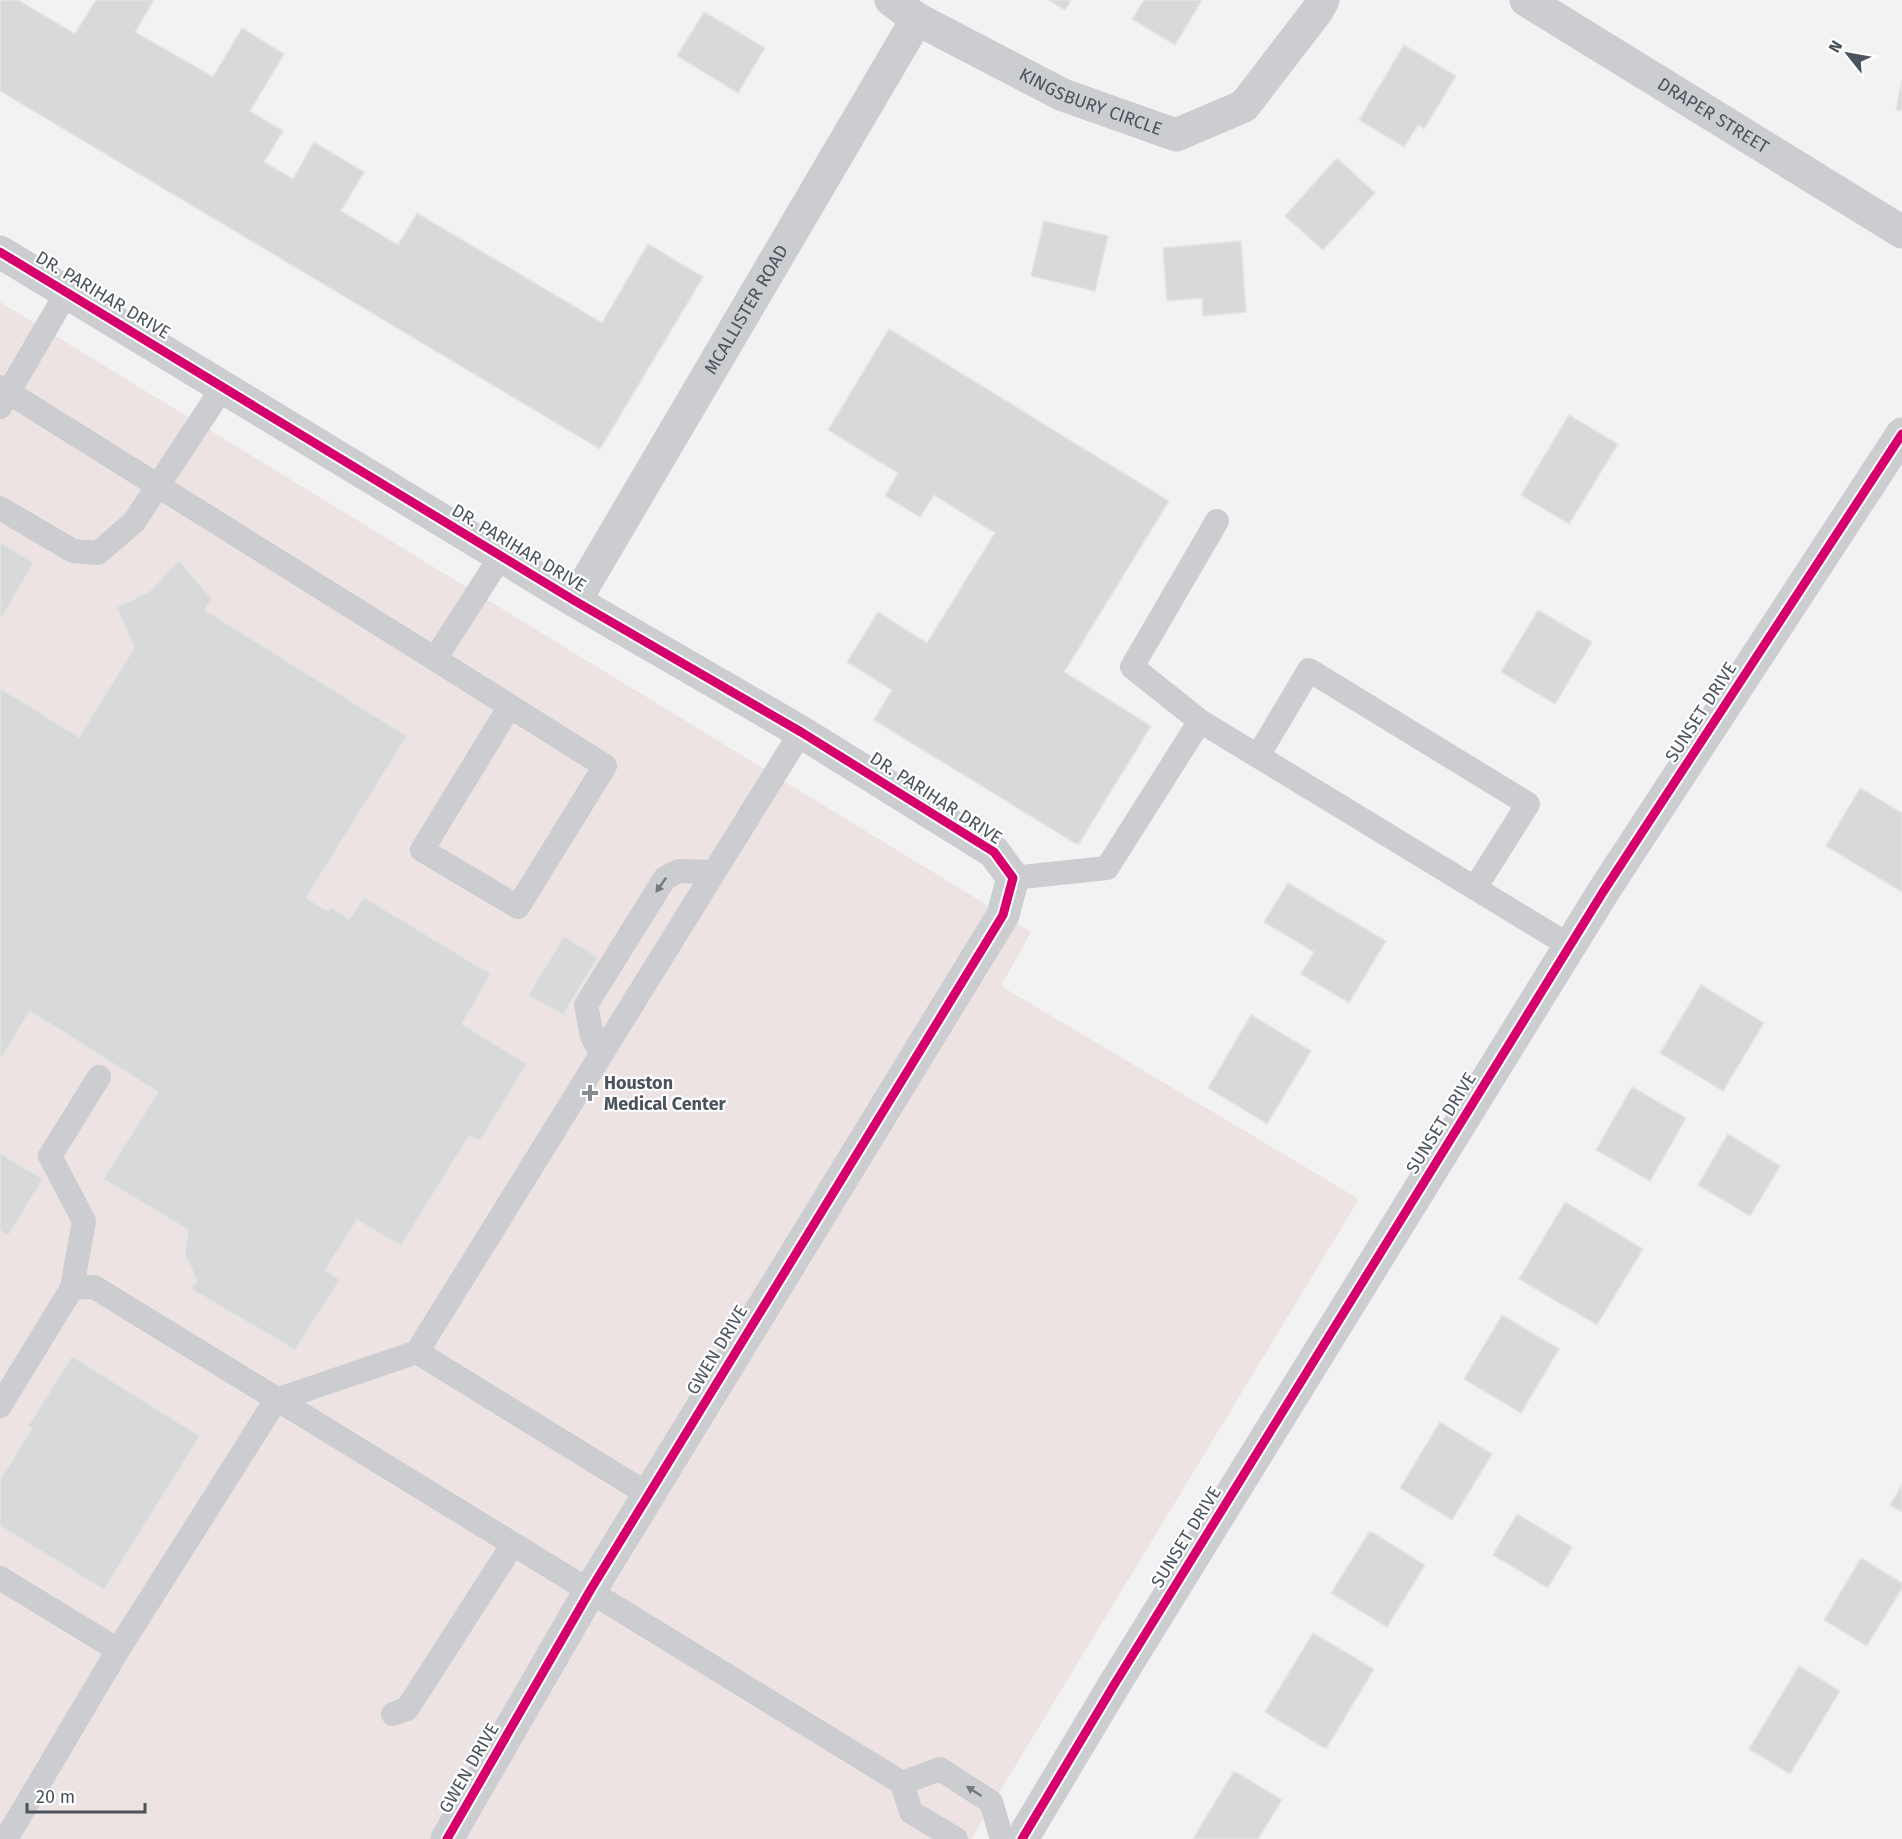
<svg xmlns="http://www.w3.org/2000/svg" width="1902" height="1839" viewBox="0 0 1902 1839" font-family="'Fira Sans',sans-serif">
<style>
.medical{fill:#ece3e2}
.building{fill:#d8d9db;stroke:#e4e4e5;stroke-width:1.5}
.lines{fill:none;stroke-linecap:round;stroke-linejoin:round}
.lane{stroke:#cccdd0;stroke-width:24}
.street{stroke:#cccdd0;stroke-width:33}
.cycleway-casing{stroke:#fff;stroke-width:13}
.cycleway{stroke:#d6006c;stroke-width:9}
.oneway{fill:#727880}
.poi-dot{fill:#858b91;stroke:#fff;stroke-width:2}
.labels{text-anchor:middle;dominant-baseline:central;stroke-width:4.5;stroke-linejoin:round;paint-order:stroke}
.street-label{font-size:18px;fill:#4b535d;stroke:#fff}
.poi-label{font-size:18px;font-weight:bold;fill:#4b535d;stroke:#fff;text-anchor:start}
</style>
<rect width="100%" height="100%" fill="#f2f2f2"/>
<path class="medical" d="M0,302L1031,932L1001,986L1359,1199L971,1839H0Z"/>
<path class="building" d="M0,0H18L75,34L96,0H154L135,32L213,77L242,28L284,54L250,111L283,131L264,162L293,179L314,142L364,172L341,211L398,245L417,213L602,323L648,244L703,277L600,449L0,91Z
M1049,0H1071L1065,10Z
M1144,0H1202L1175,45L1132,19Z
M704,12L765,48L738,93L677,56Z
M1404,45L1456,76L1424,129L1418,125L1404,147L1359,120Z
M1902,80V111L1896,110Z
M1337,158L1375,193L1323,250L1285,216Z
M1044,221L1108,236L1095,291L1031,276Z
M1241,241L1246,312L1203,316L1202,298L1167,301L1163,248Z
M889,329L1169,501L1064,672L1151,726L1078,845L874,720L892,690L847,662L878,612L927,643L995,533L934,495L920,517L885,496L898,473L828,430Z
M1569,415L1618,444L1569,524L1521,495Z
M0,542L34,563L0,620Z
M179,560L212,599L205,610L407,736L306,898L328,911L332,907L349,919L364,897L491,974L462,1024L527,1064L480,1141L469,1136L401,1246L357,1220L325,1270L340,1280L295,1350L191,1289L197,1281L185,1254L188,1230L103,1179L158,1092L30,1011L0,1060V688L79,737L134,648L117,607L149,592Z
M1538,610L1592,642L1555,704L1501,672Z
M1860,788L1902,813V892L1826,846Z
M1288,883L1386,941L1349,1003L1301,974L1314,952L1264,922Z
M564,936L598,957L563,1015L528,995Z
M1701,985L1764,1023L1723,1091L1660,1053Z
M1251,1015L1311,1051L1267,1124L1208,1088Z
M1632,1087L1686,1118L1650,1181L1596,1150Z
M1728,1134L1780,1166L1750,1216L1698,1185Z
M0,1153L43,1179L8,1236L0,1230Z
M1565,1202L1643,1249L1597,1325L1519,1279Z
M1502,1315L1559,1349L1521,1413L1464,1379Z
M72,1356L200,1436L104,1590L0,1526V1480L32,1428L28,1426Z
M1440,1422L1492,1454L1452,1520L1400,1488Z
M1902,1485V1512L1890,1505Z
M1517,1514L1572,1547L1548,1588L1493,1555Z
M1370,1531L1425,1565L1387,1627L1331,1593Z
M1861,1558L1902,1583V1588L1867,1646L1824,1620Z
M1313,1633L1374,1669L1326,1749L1265,1712Z
M1799,1666L1840,1691L1790,1774L1749,1749Z
M1234,1771L1282,1800L1258,1839H1193Z"/>
<g class="lines">
<path class="lane" d="M0,387L435,659L501,556
M0,407L67,292
M0,508L73,551L98,553L134,522L223,387
M435,659L605,766L518,907L422,850L510,706
M1200,721L1132,667L1217,521
M1258,756L1309,670L1528,804L1475,888
M1013,878L1107,868L1200,721L1570,946
M601,1054L592,1036L586,1005L665,878L679,871L714,872
M72,1288L84,1221L50,1156L99,1077
M417,1352L801,732
M0,1406L72,1288L94,1287L513,1544
M0,1578L118,1650
M393,1714L407,1709L513,1544L902,1783L911,1812L956,1839
M902,1783L940,1769L991,1802L1002,1839
M6,1839L118,1650L276,1400L417,1352L649,1495"/>
<g class="street">
<path id="s1" d="M891,0L917,19L1063,95L1176,135L1244,106L1317,11L1323,0"/>
<path id="s2" d="M1526,0L1902,232"/>
<path d="M0,252L575,601L801,732L994,852L1013,878L1003,915L591,1589L447,1839"/>
<path id="s3" d="M575,601L917,19"/>
<path d="M1022,1839L1114,1685L1603,892L1902,434"/>
</g>
<defs>
<path id="cycleway" d="M0,252L575,601L801,732L994,852L1013,878L1003,915L591,1589L447,1839
M1022,1839L1114,1685L1603,892L1902,434"/>
</defs>
<use href="#cycleway" class="cycleway-casing"/>
<use href="#cycleway" class="cycleway"/>
</g>
<defs><path id="oneway-solid" d="M-6-.8H1V-3.2L6.5 0L1 3.2V.8H-6Z" transform="scale(1.5)"/></defs>
<g class="oneway">
<use href="#oneway-solid" transform="translate(661 885) rotate(125)"/>
<use href="#oneway-solid" transform="translate(974 1791) rotate(-147)"/>
</g>
<path class="poi-dot" d="M587 1084h6v6h6v6h-6v6h-6v-6h-6v-6h6z"/>
<g class="labels">
<g class="street-label">
<text stroke="none"><textPath href="#s1" startOffset="225">KINGSBURY CIRCLE</textPath></text>
<text stroke="none"><textPath href="#s2" startOffset="220">DRAPER STREET</textPath></text>
<text transform="translate(103 295) rotate(31)">DR. PARIHAR DRIVE</text>
<text stroke="none"><textPath href="#s3" startOffset="338">MCALLISTER ROAD</textPath></text>
<text transform="translate(519 548) rotate(31)">DR. PARIHAR DRIVE</text>
<text transform="translate(1701 712) rotate(-57)">SUNSET DRIVE</text>
<text transform="translate(936 798) rotate(33)">DR. PARIHAR DRIVE</text>
<text transform="translate(1441 1123) rotate(-58)">SUNSET DRIVE</text>
<text transform="translate(717 1350) rotate(-59)">GWEN DRIVE</text>
<text transform="translate(1186 1537) rotate(-58)">SUNSET DRIVE</text>
<text transform="translate(469 1768) rotate(-60)">GWEN DRIVE</text>
</g>
<g class="poi-label">
<text x="604" y="1083">Houston<tspan x="604" dy="21">Medical Center</tspan></text>
</g>
</g>
<g transform="translate(1848 54) rotate(301)" stroke="#ffffff" stroke-width="4.5" paint-order="stroke">
<path d="M0-4.5L10 22L0 15L-10 22Z" fill="#4b535d"/>
<text y="-9" font-size="16" font-weight="bold" text-anchor="middle" fill="#4b535d">N</text>
</g>
<path d="M27 1803v9h118v-9" fill="none" stroke="#4b535d" stroke-width="3"/>
<text x="36" y="1803" font-size="18" fill="#4b535d" stroke="#ffffff" stroke-width="4.5" paint-order="stroke">20 m</text>
</svg>
